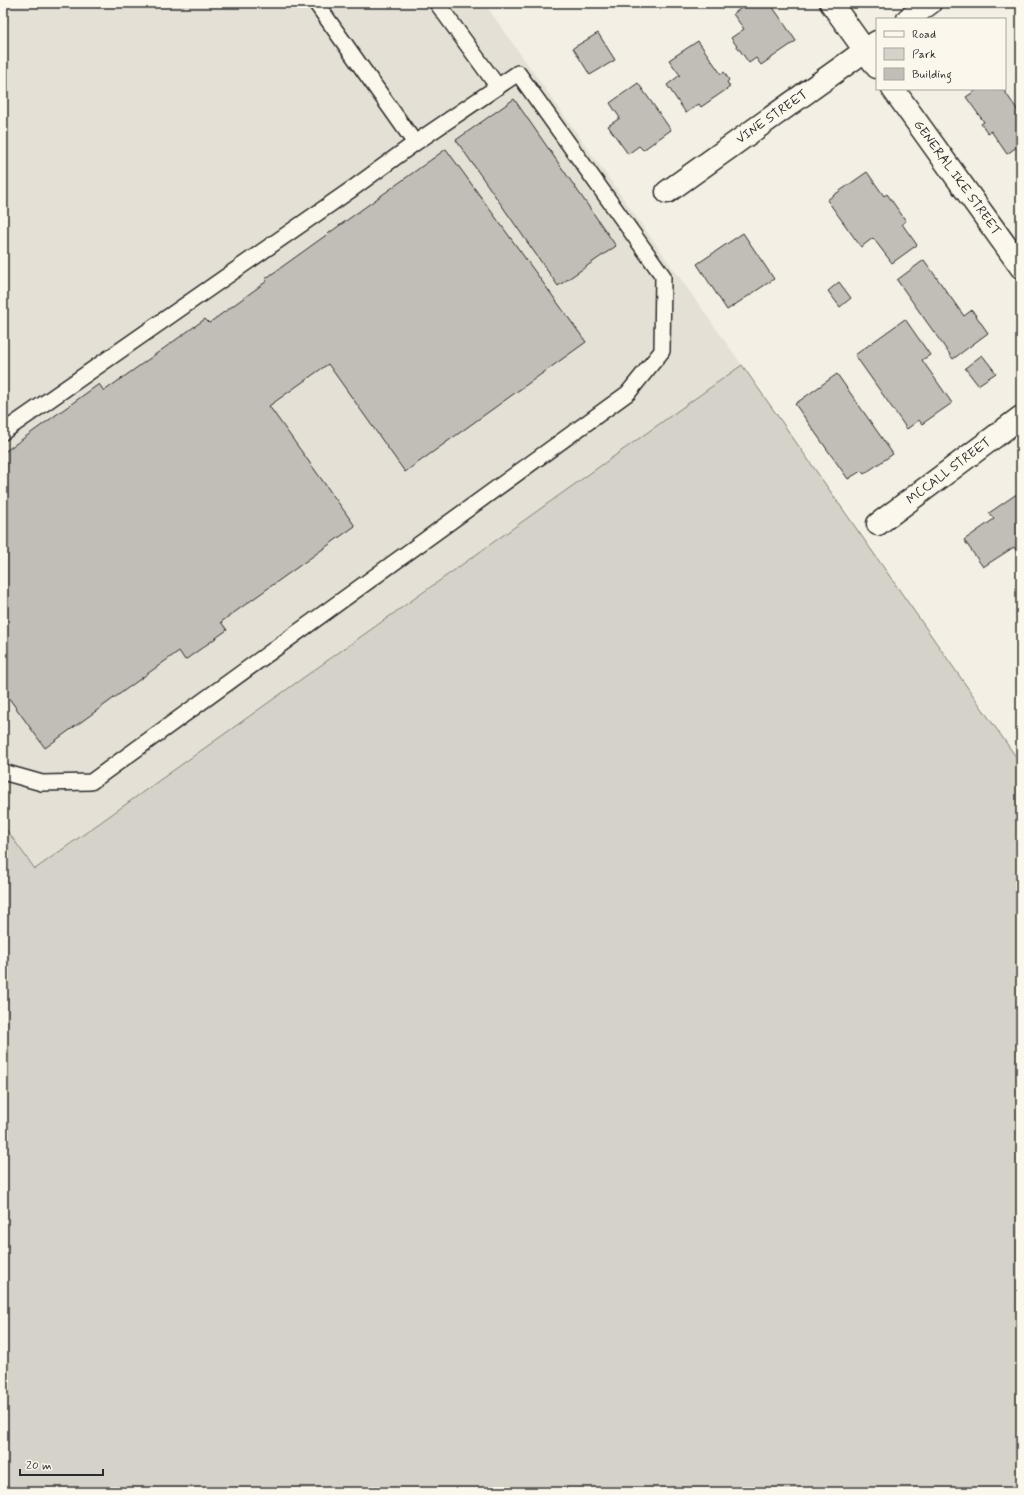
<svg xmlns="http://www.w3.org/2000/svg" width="1024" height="1495" viewBox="0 0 1024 1495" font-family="Mynerve,sans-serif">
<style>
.built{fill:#e4e0d6}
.green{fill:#d5d2c9;stroke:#807e7a}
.building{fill:#c0beb6;stroke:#2b2b2b}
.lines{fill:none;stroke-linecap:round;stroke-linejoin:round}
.service-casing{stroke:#2b2b2b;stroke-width:18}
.minor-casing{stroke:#2b2b2b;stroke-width:25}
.service{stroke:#fbf7ec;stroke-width:15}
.minor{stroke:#fbf7ec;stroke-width:22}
.labels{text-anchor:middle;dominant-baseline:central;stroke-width:3;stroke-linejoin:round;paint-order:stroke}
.street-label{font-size:13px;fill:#2b2b2b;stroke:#fbf7ec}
</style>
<rect width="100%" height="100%" fill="#f3efe4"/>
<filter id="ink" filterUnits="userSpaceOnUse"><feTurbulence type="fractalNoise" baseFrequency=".025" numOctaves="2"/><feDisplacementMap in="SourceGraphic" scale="8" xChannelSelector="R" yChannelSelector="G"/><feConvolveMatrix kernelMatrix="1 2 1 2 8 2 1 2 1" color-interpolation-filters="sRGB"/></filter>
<g filter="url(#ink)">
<path class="built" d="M3,3H484L742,365L35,869L3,825Z"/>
<path class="green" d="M742,365L1021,764V1492H3V825L35,869Z"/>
<path class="building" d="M748,3H770L796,41L761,65L756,58L749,63L731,38L744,29L733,14Z
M598,33L615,60L590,75L573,48Z
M698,41L721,74L724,72L729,80L727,82L730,87L701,107L699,104L686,113L667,85L680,75L669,60Z
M638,83L671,130L643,150L639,146L628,154L608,126L620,118L610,103Z
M978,89H1003L1021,115V144L1007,154L991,131L988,133L981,124L984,122L966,97Z
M514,99L616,246L558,286L456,140Z
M446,149L586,342L405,472L328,364L269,406L355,526L221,622L227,630L185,660L179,651L45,748L3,690V453L99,384L104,391L205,319L209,323L267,281L265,279Z
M867,172L884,196L887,194L906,221L902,224L917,245L892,263L873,238L861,247L827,200Z
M743,233L774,279L727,310L697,264Z
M924,260L964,316L972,310L988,333L953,359L897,280Z
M839,282L851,298L840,307L828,291Z
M905,319L930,355L922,360L952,403L922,424L919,420L907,429L855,355Z
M982,355L996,373L978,385L965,368Z
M837,374L893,454L864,474L861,471L848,479L795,404Z
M1021,491V558L1014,547L983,567L964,540L994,519L989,513Z"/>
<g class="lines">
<defs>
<path id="service" d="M437,3L498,87
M3,432L352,189L415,143L316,3
M3,772L42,783L91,782L628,393L662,351L663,276L518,73L415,143"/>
<path id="minor" d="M831,3L877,67
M908,19L930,3
M893,89L1021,267
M667,192L877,42
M878,524L1021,417"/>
</defs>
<use href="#service" class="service-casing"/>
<use href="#minor" class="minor-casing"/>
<use href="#service" class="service"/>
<use href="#minor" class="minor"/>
</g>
</g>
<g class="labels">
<g class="street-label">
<text transform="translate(772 117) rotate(-35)">VINE STREET</text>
<text transform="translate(957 178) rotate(54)">GENERAL IKE STREET</text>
<text transform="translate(949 471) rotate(-37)">MCCALL STREET</text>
</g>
</g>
<rect width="1024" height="1495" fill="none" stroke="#fbf7ec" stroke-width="16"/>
<rect x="8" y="8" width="1008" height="1479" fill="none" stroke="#2b2b2b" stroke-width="1.5" filter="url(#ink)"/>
<rect x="876" y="18" width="130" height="72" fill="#fbf7ec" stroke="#a8a59f"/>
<rect x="884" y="31" width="20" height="6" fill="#fbf7ec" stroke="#a8a59f"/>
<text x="912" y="38" font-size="12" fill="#2b2b2b">Road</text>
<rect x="884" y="48" width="20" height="12" fill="#d5d2c9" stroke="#a8a59f"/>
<text x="912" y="58" font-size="12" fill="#2b2b2b">Park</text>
<rect x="884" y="68" width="20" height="12" fill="#c0beb6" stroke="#a8a59f"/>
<text x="912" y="78" font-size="12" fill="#2b2b2b">Building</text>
<path d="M20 1469v6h83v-6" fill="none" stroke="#2b2b2b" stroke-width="2"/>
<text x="26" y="1469" font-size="12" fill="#2b2b2b" stroke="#fbf7ec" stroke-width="3" paint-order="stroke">20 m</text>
</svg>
